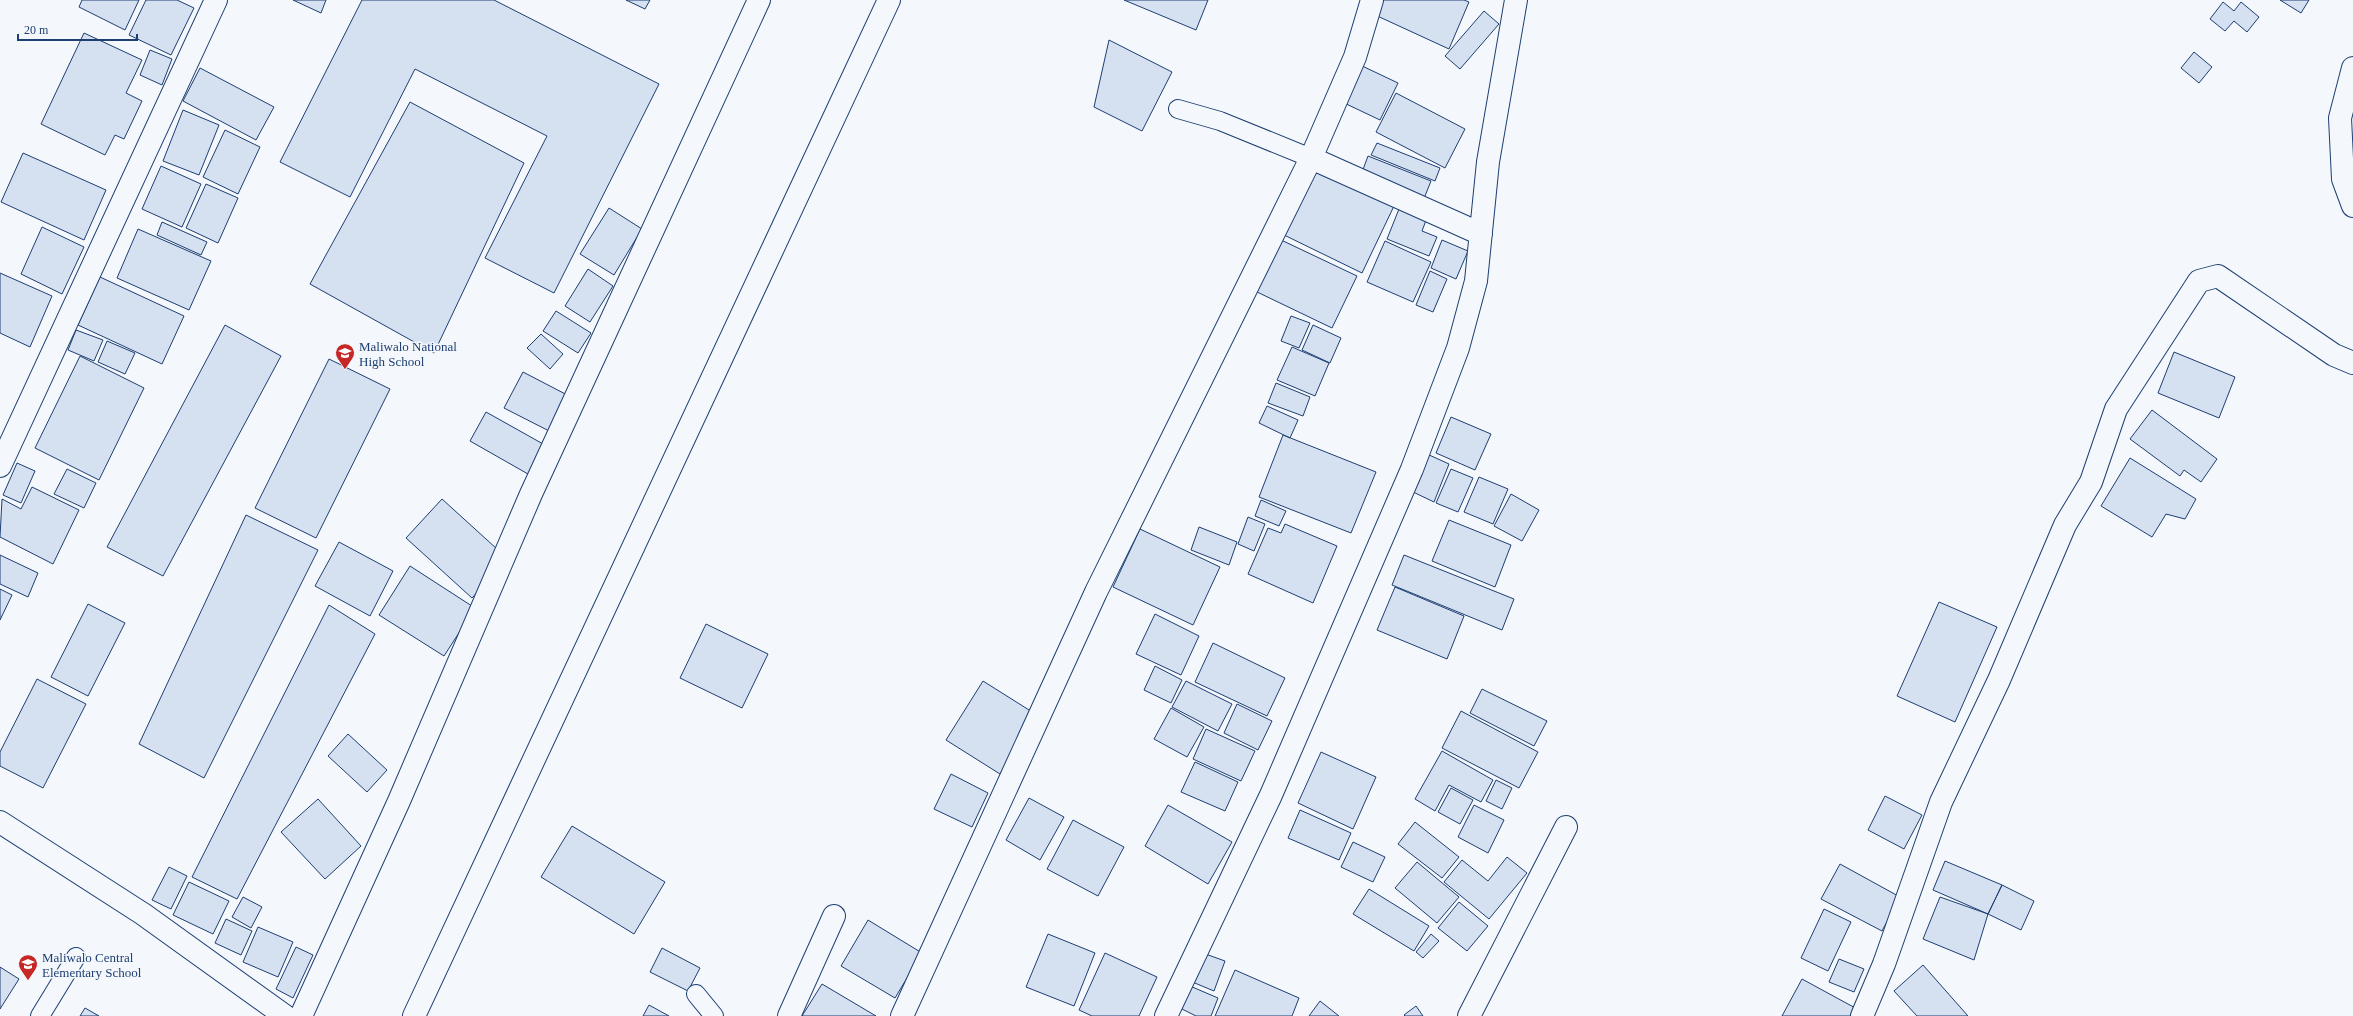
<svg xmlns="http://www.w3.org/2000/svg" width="2353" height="1016" viewBox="0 0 2353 1016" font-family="'Times New Roman',serif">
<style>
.building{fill:#d5e0f0;stroke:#1d3f73}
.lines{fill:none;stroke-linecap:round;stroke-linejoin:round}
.service-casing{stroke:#1d3f73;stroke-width:20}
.minor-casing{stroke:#1d3f73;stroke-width:24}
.service{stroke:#f4f7fb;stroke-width:18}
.minor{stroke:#f4f7fb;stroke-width:22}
.labels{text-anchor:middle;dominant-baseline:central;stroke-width:3;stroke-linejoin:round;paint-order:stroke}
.poi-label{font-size:13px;fill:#1d3f73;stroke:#f4f7fb;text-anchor:start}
</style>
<rect width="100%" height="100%" fill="#f4f7fb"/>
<path class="building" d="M82,0H139L125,30L79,7Z
M146,0H177L194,8L171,55L129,35Z
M293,0H326L321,13Z
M362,0H494L659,84L554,293L485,258L547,136L415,69L350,197L280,162Z
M626,0H650L645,9Z
M1124,0H1208L1196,30Z
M1379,0H1464L1469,2L1449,49L1373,14Z
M2280,0H2309L2301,13Z
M2223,2L2234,11L2241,2L2259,17L2247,32L2234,21L2225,31L2210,19Z
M1484,11L1499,24L1460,69L1445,56Z
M84,33L142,60L126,93L142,101L124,139L115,135L105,155L41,124Z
M1109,40L1172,72L1142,131L1094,107Z
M150,50L172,59L162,85L140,75Z
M2194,52L2212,67L2199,83L2181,68Z
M1358,64L1398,83L1380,120L1340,101Z
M200,68L274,107L256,140L183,101Z
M1396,93L1465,129L1445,168L1376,132Z
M410,102L524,163L434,353L310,284Z
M183,110L219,125L199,175L163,161Z
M225,130L260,147L238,194L203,177Z
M1377,143L1440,168L1435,181L1371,155Z
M23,153L106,190L84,240L1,202Z
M1368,156L1431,181L1423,201L1361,175Z
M161,166L201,184L182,227L142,209Z
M1314,167L1394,206L1362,273L1282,234Z
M206,184L238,198L218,243L186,228Z
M1401,204L1428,215L1422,231L1437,237L1429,256L1387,239Z
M609,208L642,229L614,275L580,254Z
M162,222L207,242L201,255L157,235Z
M42,227L84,247L62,294L21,274Z
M138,229L211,261L189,310L117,278Z
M1279,239L1357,276L1332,328L1255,291Z
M1442,240L1468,251L1456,279L1431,268Z
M1385,241L1431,262L1413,302L1367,282Z
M588,269L613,286L590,322L565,306Z
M1430,271L1447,279L1433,312L1416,305Z
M0,273L52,296L30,347L0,333Z
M100,277L184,316L162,364L78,325Z
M556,311L591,333L578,353L543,331Z
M1291,316L1310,323L1299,348L1281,341Z
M225,325L281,356L163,576L107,547Z
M1313,325L1341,338L1330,363L1302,350Z
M76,330L103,340L94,361L68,350Z
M541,334L563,354L550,369L527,348Z
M107,341L135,353L125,374L98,362Z
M1292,347L1329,363L1315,396L1277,380Z
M2174,352L2235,377L2219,418L2158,393Z
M80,356L144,388L99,480L35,448Z
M329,359L390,389L316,538L255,508Z
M523,372L573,398L555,434L504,408Z
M1276,383L1310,397L1303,416L1268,403Z
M1267,406L1298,420L1290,438L1259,423Z
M2152,410L2217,459L2201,482L2184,470L2180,476L2130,439Z
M486,412L552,449L535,478L470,441Z
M1451,417L1491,434L1475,470L1436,453Z
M1283,435L1376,472L1351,533L1259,497Z
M1427,454L1449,464L1434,502L1411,491Z
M2130,458L2196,499L2185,519L2166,514L2152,537L2101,506Z
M17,463L35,471L21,503L3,495Z
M67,469L96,483L84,508L54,494Z
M1451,469L1473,478L1458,512L1436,503Z
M1479,477L1508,489L1493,524L1464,512Z
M32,487L79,510L53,564L0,537L2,499L21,509Z
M1511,494L1539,510L1522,541L1494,526Z
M442,499L508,559L472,598L406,538Z
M1261,500L1286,511L1279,526L1255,516Z
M246,515L318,550L204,778L139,744Z
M1248,517L1265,524L1254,551L1238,544Z
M1449,520L1511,545L1495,587L1432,561Z
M1285,524L1337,546L1313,603L1248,574L1268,528L1281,533Z
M1199,527L1237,542L1229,565L1191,550Z
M1140,529L1220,567L1193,625L1113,587Z
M339,542L393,571L370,616L315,586Z
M0,555L38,573L28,597L0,584Z
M1404,555L1514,599L1502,630L1392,585Z
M410,566L475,608L444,656L379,615Z
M1395,587L1464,616L1447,659L1377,630Z
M0,589L12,595L0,620Z
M1939,602L1997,627L1955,722L1897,696Z
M88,604L125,623L88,696L51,677Z
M329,605L375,634L237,899L192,877Z
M1155,614L1199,636L1181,675L1136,654Z
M706,624L768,654L742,708L680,678Z
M1213,643L1285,678L1267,716L1195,682Z
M1155,666L1182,680L1171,703L1144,690Z
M37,679L86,704L43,788L0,766V752Z
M983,681L1037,715L1000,774L946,740Z
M1186,681L1232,704L1218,731L1172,707Z
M1482,689L1547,721L1534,746L1470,713Z
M1237,704L1272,721L1258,750L1224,733Z
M1171,708L1204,727L1187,757L1154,739Z
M1461,711L1538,752L1519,788L1442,748Z
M1206,729L1255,751L1241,781L1193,759Z
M348,734L387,770L367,792L328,756Z
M1442,751L1493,780L1481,802L1449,785L1435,811L1415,799Z
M1321,752L1376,777L1353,829L1298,803Z
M1195,762L1238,782L1225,811L1181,792Z
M951,774L988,793L972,827L934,809Z
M1496,780L1512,788L1502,809L1486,801Z
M1451,788L1473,800L1460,824L1438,812Z
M1885,796L1922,815L1904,849L1868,830Z
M1029,798L1064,817L1040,860L1006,840Z
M318,799L361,846L325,879L281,832Z
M1168,805L1232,842L1208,884L1145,846Z
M1474,805L1504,820L1488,853L1458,837Z
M1300,810L1351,833L1339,860L1288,838Z
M1073,820L1124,847L1098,896L1047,869Z
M1415,822L1459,857L1442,878L1398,844Z
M572,826L665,882L634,934L541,877Z
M1353,842L1385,857L1373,882L1341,867Z
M1507,857L1527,873L1489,919L1444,882L1462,860L1488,881Z
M1945,861L2002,885L1988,914L1933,890Z
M1417,862L1459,897L1437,923L1395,888Z
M1840,864L1900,897L1882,931L1821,899Z
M169,867L187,876L171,909L152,900Z
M189,882L229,901L213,934L173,915Z
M2002,885L2034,901L2021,930L1988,914Z
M1369,889L1429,926L1414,951L1353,914Z
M243,897L262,907L251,928L232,917Z
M1940,897L1988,914L1974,960L1923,939Z
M1459,902L1488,926L1467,951L1438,928Z
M1824,909L1851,922L1828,971L1801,958Z
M226,919L252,931L241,955L215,943Z
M868,920L922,953L895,998L841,966Z
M258,927L293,942L278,977L243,962Z
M1048,934L1095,953L1074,1006L1026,987Z
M1431,934L1439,941L1423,958L1416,952Z
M296,947L313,955L293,998L276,989Z
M662,948L700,968L688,991L650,972Z
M1200,952L1225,961L1214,991L1190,981Z
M1105,953L1157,977L1139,1016H1092L1079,1010Z
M1839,959L1864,969L1854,992L1829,982Z
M1923,965L1968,1016H1917L1894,991Z
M0,967L19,979L0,1009Z
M1235,970L1299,998L1292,1016H1215Z
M1802,979L1859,1010L1855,1016H1782Z
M822,984L876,1016H802Z
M1190,986L1218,998L1211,1016H1196L1180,1008Z
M1320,1001L1339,1016H1309Z
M649,1005L669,1016H643Z
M1416,1006L1423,1016H1405L1404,1015Z
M85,1008L99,1016H80Z"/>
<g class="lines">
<defs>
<path id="service" d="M1178,109L1220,121L1311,158
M696,994L714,1016
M40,1016L76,957"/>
<path id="minor" d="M2353,68L2340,118L2343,179L2353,206
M1311,158L1481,234
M0,466L216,0
M0,822L143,914L285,1016
M301,1016L399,801L531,494L759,0
M414,1016L889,0
M789,1016L834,916
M902,1016L1096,592L1311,158L1355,57L1372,0
M1166,1016L1271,795L1412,469L1458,348L1476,281L1488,162L1516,0
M1469,1016L1566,827
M1862,1016L1884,964L1941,802L1999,680L2065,525L2091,482L2116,409L2199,281L2218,276L2334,355L2353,363"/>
</defs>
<use href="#service" class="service-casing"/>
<use href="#minor" class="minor-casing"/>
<use href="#service" class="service"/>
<use href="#minor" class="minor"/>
</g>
<defs>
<symbol id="school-pin" viewBox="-11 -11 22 30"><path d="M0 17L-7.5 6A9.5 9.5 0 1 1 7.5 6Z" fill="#c62828" stroke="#f4f7fb"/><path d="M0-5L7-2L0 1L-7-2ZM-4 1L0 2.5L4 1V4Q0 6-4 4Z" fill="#fff"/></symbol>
</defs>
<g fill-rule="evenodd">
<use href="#school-pin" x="334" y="342" width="22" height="30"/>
<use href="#school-pin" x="17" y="953" width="22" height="30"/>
</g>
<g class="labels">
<g class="poi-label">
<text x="359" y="346">Maliwalo National<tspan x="359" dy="15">High School</tspan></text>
<text x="42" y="957">Maliwalo Central<tspan x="42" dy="15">Elementary School</tspan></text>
</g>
</g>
<path d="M18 34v6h119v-6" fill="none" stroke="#1d3f73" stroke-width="2"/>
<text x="24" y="34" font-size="12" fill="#1d3f73" stroke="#f4f7fb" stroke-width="3" paint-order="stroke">20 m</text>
</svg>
